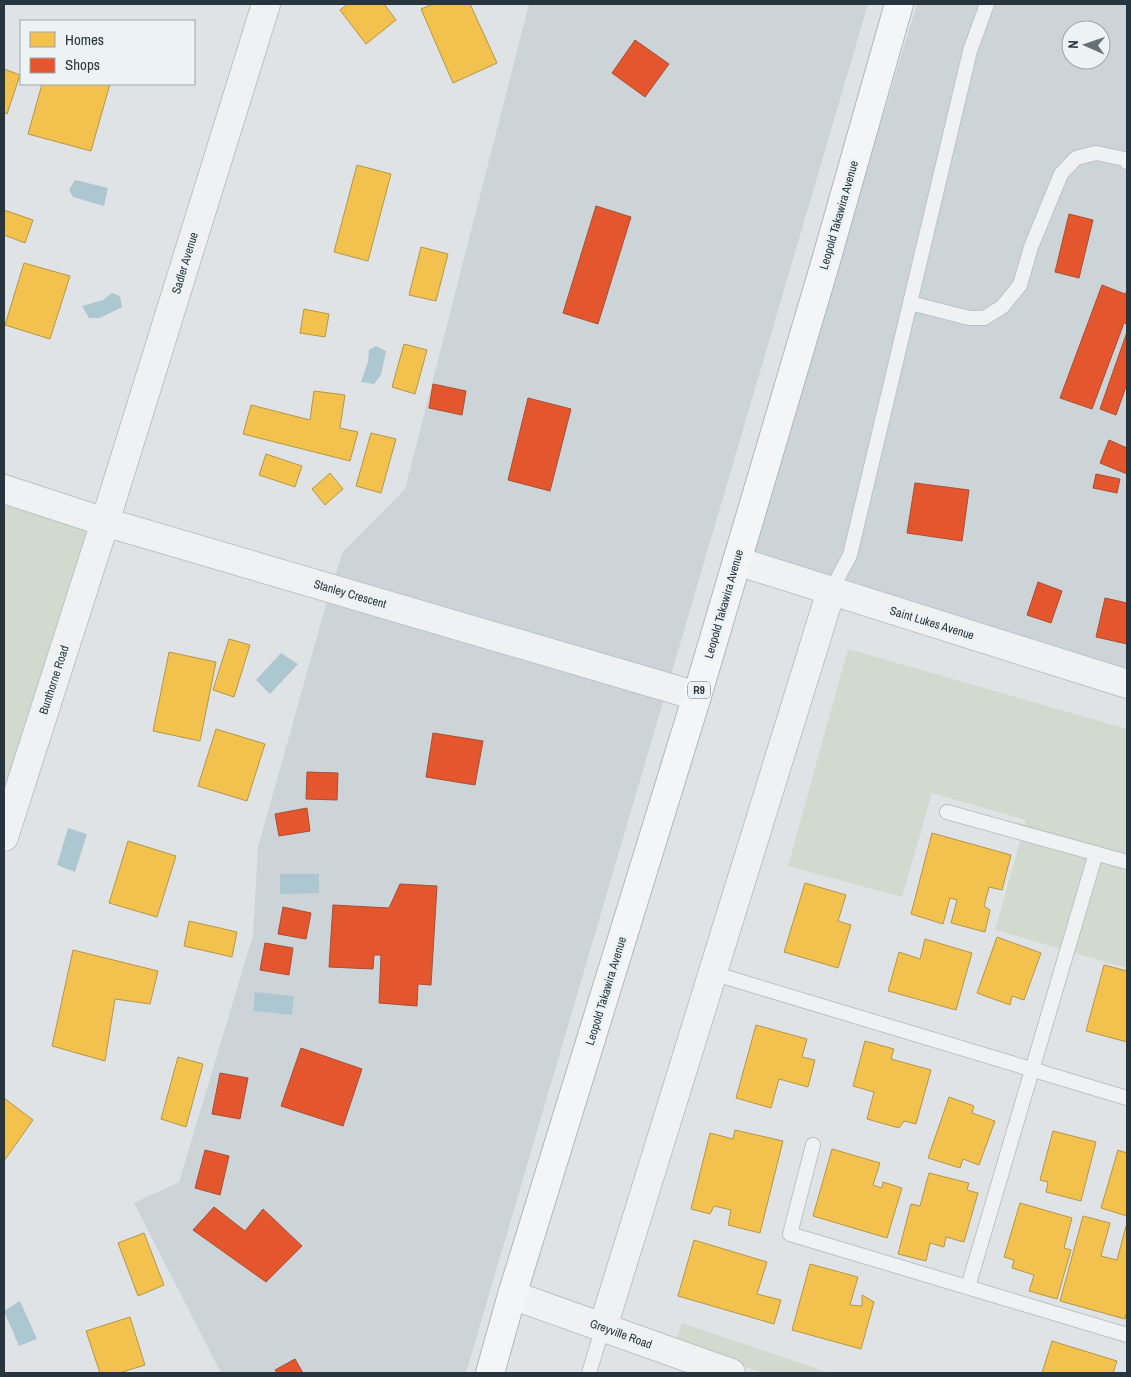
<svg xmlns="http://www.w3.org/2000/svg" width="1131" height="1377" viewBox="0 0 1131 1377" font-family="'Archivo Narrow',sans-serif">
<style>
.built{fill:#cdd4d8;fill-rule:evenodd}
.green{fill:#d2dad0}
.water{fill:#adc7d1}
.homes{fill:#f2c14e;stroke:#b59749}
.shops{fill:#e4572e;stroke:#ab4d33}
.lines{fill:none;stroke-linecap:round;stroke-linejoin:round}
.lane-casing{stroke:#bec1c3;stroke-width:16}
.street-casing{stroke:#bec1c3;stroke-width:30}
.highway-casing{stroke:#b2b7ba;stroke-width:30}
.lane{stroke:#eff1f2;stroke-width:14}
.street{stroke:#eff1f2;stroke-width:28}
.highway{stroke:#f3f5f6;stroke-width:28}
.labels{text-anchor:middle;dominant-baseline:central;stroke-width:5;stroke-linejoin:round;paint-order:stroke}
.shield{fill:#edf2f5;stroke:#626e75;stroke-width:1}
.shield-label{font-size:11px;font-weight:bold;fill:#27353e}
.street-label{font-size:12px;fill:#27353e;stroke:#edf2f5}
</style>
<rect width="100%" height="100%" fill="#dfe3e5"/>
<path class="built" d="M529,4H868L466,1373H221L134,1203L179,1182L253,935L258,847L331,587L343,552L405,489Z
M917,4H1127V675L749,555ZM1071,30H1101V60H1071Z"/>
<path class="green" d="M4,500L91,528L4,792Z
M848,649L1127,729V968L995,930L1026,820L932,793L902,897L788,866Z
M682,1323L830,1373H763L675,1343Z"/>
<path class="water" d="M75,180L108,188L104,206L73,197L69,190Z
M112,293L120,296L122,307L100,318H89L82,306L103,300Z
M376,346L386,351L381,375L374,384L361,382L368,362L369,350Z
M281,653L298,664L270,694L256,680Z
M68,828L87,834L75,872L57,865Z
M280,874H319V893L280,894Z
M255,992L294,996L292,1015L253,1011Z
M20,1301L37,1339L19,1346L4,1311Z"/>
<path class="homes" d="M348,4H384L396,20L366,44L340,10Z
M433,4H470L497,63L453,83L421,9Z
M4,69L20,75L7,114L4,113Z
M42,84H110L91,151L28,134Z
M357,165L391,174L368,261L334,252Z
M4,210L33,220L25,243L4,235Z
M421,247L448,254L436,301L409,295Z
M24,263L70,276L50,339L5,325Z
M304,309L329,314L325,337L300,333Z
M404,344L427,350L415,394L392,387Z
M314,391L345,395L340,428L358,432L350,461L243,434L251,405L310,420Z
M371,433L396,439L381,493L356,486Z
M266,454L302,466L295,487L259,475Z
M330,473L343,489L325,505L312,489Z
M229,639L250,645L234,697L213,690Z
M169,652L216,662L200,741L153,731Z
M216,729L265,744L247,801L198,786Z
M932,833L1011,855L1002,890L989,887L984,906L990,910L985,932L951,923L957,900L950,898L943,924L911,914Z
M128,841L176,856L157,917L109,903Z
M805,883L846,895L838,921L851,925L838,968L784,952Z
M189,921L237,932L232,957L184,946Z
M997,937L1041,953L1024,1000L1012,996L1010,1005L977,993Z
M925,939L972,953L956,1010L888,991L899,952L920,959Z
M73,950L158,971L150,1004L115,999L105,1061L52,1046Z
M1104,965L1127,971V1042L1086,1031Z
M756,1025L807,1039L802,1057L815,1060L808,1087L779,1079L771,1108L736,1098Z
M865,1041L894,1049L891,1059L931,1070L916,1124L904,1121L899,1128L867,1119L874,1092L853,1086Z
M178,1057L203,1064L186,1127L161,1119Z
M949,1097L974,1106L972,1113L995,1121L979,1165L963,1159L960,1168L928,1158Z
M4,1098L33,1120L4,1161Z
M735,1130L783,1141L760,1233L728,1225L731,1210L714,1206L710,1214L691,1209L710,1133L733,1139Z
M1053,1131L1096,1142L1081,1201L1046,1192L1048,1182L1040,1180Z
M832,1149L880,1163L873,1185L882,1188L883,1182L902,1188L887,1238L813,1216Z
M1118,1150L1127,1153V1216L1101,1208Z
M929,1173L969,1183L967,1190L978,1193L964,1242L946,1237L944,1247L930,1243L926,1261L898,1254L911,1204L920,1206Z
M1020,1203L1072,1218L1064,1248L1071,1250L1057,1299L1029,1291L1034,1275L1012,1268L1014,1260L1004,1257Z
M1083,1216L1110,1223L1101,1256L1117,1260L1126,1226L1127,1227V1310L1125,1319L1060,1301Z
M144,1233L164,1285L138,1296L118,1243Z
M694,1240L767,1262L757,1294L781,1300L774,1324L678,1296Z
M810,1264L858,1277L850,1305L862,1306V1295L874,1302L861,1349L792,1330Z
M130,1317L145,1365L119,1373H100L86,1331Z
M1052,1341L1117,1361L1113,1373H1042Z"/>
<path class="shops" d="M635,40L669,64L645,97L612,73Z
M596,206L631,217L598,324L563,313Z
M1069,214L1093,220L1079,278L1055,272Z
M1102,285L1125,294L1127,291V324L1124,323L1092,409L1060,398Z
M1127,332V384L1116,415L1100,409Z
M433,384L466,391L462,415L429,408Z
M528,398L571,409L550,491L508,480Z
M1109,440L1127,448V474L1100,463Z
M1096,474L1120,479L1117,493L1093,488Z
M915,483L969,490L962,541L907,533Z
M1038,582L1062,591L1051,623L1027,615Z
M1105,598L1127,603V644L1096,637Z
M433,733L483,741L475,785L426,777Z
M307,772L338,773L337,800L306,799Z
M307,808L310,831L279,836L275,814Z
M400,884L437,886L431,985L418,984L417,1006L379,1003L381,955H374L373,969L329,967L333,905L389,908Z
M283,907L311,913L306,939L278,934Z
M265,943L293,948L289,975L260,970Z
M301,1048L362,1069L343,1126L281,1106Z
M220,1073L248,1078L240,1119L212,1114Z
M205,1150L229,1156L220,1195L195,1188Z
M214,1207L245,1231L263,1209L302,1246L266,1282L193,1230Z
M295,1359L303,1373H277L275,1370Z"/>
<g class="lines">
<defs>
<path id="lane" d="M910,303L969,318H984L1002,307L1020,285L1031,247L1061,174L1076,158L1096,153L1125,159L1127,162
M831,591L850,555L970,51L987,4
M947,812L1127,862
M712,973L1127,1098
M813,1145L790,1234L1127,1335
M968,1287L1096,853
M589,1373L603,1327"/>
<path id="street" d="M4,489L105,522L697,696
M737,561L1127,684
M4,837L105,522L266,4
M512,1295L731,1373
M603,1327L831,591"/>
<path id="highway" d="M490,1373L512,1295L697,696L825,264L899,4"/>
</defs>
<use href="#lane" class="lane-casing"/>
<use href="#street" class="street-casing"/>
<use href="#highway" class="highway-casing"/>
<use href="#lane" class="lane"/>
<use href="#street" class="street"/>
<use href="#highway" class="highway"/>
</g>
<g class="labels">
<rect class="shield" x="688" y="681.5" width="22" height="17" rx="4"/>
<g class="shield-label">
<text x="699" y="690">R9</text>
</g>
<g class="street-label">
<text transform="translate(839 215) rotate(-74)">Leopold Takawira Avenue</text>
<text transform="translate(185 263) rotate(-73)">Sadler Avenue</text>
<text transform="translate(350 594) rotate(16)">Stanley Crescent</text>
<text transform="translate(724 604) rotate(-74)">Leopold Takawira Avenue</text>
<text transform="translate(932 623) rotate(17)">Saint Lukes Avenue</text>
<text transform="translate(54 680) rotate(-72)">Bunthorne Road</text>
<text transform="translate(606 991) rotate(-73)">Leopold Takawira Avenue</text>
<text transform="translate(621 1334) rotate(20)">Greyville Road</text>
</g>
</g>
<rect width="1131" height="1377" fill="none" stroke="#27353e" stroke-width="10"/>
<rect x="20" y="20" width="175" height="65" fill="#edf2f5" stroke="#9ea6ac"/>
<rect x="30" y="32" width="25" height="15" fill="#f2c14e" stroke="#9ea6ac"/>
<text x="65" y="45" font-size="15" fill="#27353e">Homes</text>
<rect x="30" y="58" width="25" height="15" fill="#e4572e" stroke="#9ea6ac"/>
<text x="65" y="70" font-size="15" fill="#27353e">Shops</text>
<g transform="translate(1086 45) rotate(272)"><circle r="24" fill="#edf2f5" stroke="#9ea6ac"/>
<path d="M0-4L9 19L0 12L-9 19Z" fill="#677278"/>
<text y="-8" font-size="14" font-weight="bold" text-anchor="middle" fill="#27353e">N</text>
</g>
</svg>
